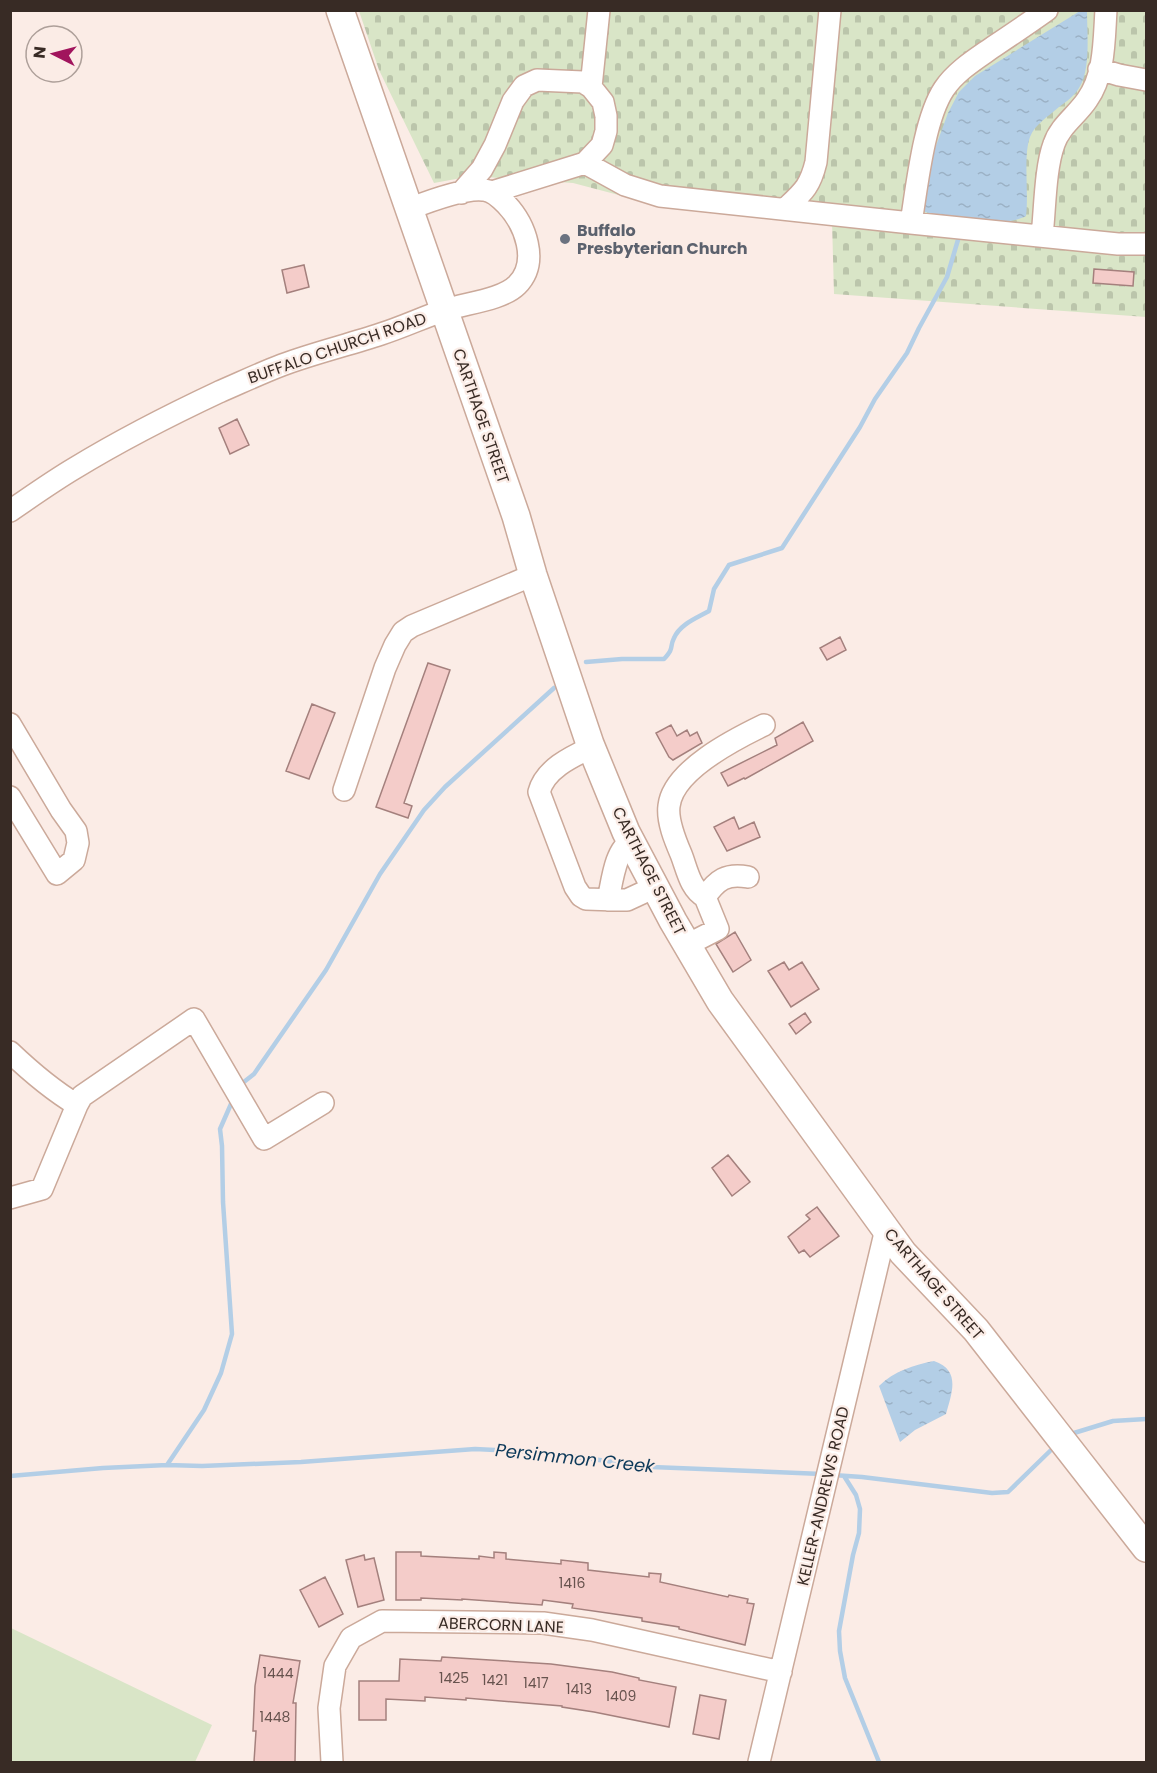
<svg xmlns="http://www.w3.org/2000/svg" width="1157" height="1773" viewBox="0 0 1157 1773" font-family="Poppins,sans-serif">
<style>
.cemetery{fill:url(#cemetery-stones)}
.park{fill:#d9e5c7}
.water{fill:url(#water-ripples)}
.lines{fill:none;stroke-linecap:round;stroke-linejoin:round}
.stream{stroke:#b3cee6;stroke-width:4.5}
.building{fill:#f4ccc9;stroke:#a4807d;stroke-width:1.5}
.minor-casing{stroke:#cba99a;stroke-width:24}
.major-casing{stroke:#cba99a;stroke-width:30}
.minor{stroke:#fff;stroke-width:21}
.major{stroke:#fff;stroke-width:27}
.worship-dot{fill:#6b7280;stroke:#fbece6;stroke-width:2}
.labels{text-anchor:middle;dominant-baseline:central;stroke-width:4.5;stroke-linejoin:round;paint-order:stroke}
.number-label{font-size:14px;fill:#67534e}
.worship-label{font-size:16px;font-weight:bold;fill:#5b616d;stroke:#fbece6;text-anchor:start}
.street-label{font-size:16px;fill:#382b25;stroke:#fbece6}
.water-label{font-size:18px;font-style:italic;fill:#0c3959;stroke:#fbece6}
</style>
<defs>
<pattern id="cemetery-stones" width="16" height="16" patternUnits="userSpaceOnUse" patternTransform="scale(1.5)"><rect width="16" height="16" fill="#d9e5c7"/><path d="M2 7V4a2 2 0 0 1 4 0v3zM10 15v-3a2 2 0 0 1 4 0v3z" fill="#bbc5ab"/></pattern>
<pattern id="water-ripples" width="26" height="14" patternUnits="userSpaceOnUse" patternTransform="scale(1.5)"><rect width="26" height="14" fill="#b3cee6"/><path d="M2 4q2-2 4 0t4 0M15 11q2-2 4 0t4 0" fill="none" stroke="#9bb1c5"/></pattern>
</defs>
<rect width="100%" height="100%" fill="#fbece6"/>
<path class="cemetery" d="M359,11H1146V317L834,294L832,221L630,198L573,183L472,176L434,183L379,70Z"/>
<path class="park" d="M11,1628L212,1725L195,1762H11Z"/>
<path class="water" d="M1080,11H1087C1087,33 1091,69 1079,88C1074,96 1066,102 1059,107C1049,116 1035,124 1030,137C1023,156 1029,193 1026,216C1002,229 951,217 925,212L924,200L934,151L948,113L959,92L975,76Z
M934,1361C961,1370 952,1393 946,1414L915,1430L900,1442L879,1386C894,1371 914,1365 934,1361Z"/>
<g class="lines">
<path class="stream" d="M586,662L622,659H664C675,647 669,648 674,638C680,624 697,618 709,611L714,589L729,565L782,548L860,427L875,399L907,353L919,328L947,277L960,233
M240,1085L254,1074L326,970L380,874L424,810L445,787L554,688
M1074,1433L1113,1421L1146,1419
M167,1465L204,1410L221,1373L232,1334L223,1202L222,1146L220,1129L231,1104
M833,1475L862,1477L992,1493L1008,1492L1050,1451
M10,1476L103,1468L167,1465L202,1466L301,1462L475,1449L539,1452L652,1467L822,1474
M844,1476L856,1495L860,1509L859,1533L853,1555L839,1631L840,1651L845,1678L879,1762"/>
</g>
<path class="building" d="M304,265L309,287L287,293L282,270Z
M1094,269L1134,272L1133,286L1093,283Z
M237,419L249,445L230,454L219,428Z
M840,637L846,650L827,660L820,648Z
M428,663L450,670L404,803L412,806L408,818L376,807Z
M312,704L335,713L309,779L286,771Z
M803,722L813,741L745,779L744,778L728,786L721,773L777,745L775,738Z
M671,725L677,736L687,730L690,736L697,732L702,743L673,760L669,757L656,733Z
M734,817L739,829L754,822L760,837L727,851L714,827Z
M735,932L751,960L733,972L716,944Z
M784,962L789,970L802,962L819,989L791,1007L768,971Z
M805,1013L811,1022L796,1034L789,1024Z
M728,1155L750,1182L732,1196L712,1168Z
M817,1207L839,1236L810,1257L804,1250L799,1253L788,1237L810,1219L806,1215Z
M396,1552H421V1556L479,1559V1556L494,1558V1552L506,1553V1559L561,1564V1560L588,1563V1570L649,1577V1573L661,1574L660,1582L728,1597L729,1595L748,1599L747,1603L754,1604L745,1645L679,1629V1627L642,1621V1618L572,1608L573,1604L543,1600L542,1605L462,1599V1600L421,1598V1600H396Z
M364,1555L365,1560L374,1558L384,1600L358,1607L346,1560Z
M325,1577L343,1614L319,1627L300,1590Z
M260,1655L300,1661L293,1703H296L295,1762H254L256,1731H253L255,1686Z
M442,1657L551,1664L612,1672L639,1678V1680L676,1687L669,1727L594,1712L562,1707V1706L466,1698V1700L425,1697V1701L386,1699V1720H359V1681H399L400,1659L441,1661Z
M700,1695L726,1700L719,1739L693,1734Z"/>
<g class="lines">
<defs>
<path id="minor" d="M1099,69L1119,75L1146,80
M591,87L599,10
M585,163L625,185L660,196L911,223L1118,244H1146
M461,193L482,169L495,145L513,101L524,86L537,80L583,82L591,87L603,102L606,116V131L602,145L585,163L492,192
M785,209C803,192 810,187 816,162L830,10
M911,223C917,186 924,119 944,89C956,71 976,59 993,47C1011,35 1029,23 1047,10
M1042,236C1045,210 1045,168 1054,144C1060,126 1076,116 1087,100C1105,75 1104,40 1106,10
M10,511C32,496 53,481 75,468C121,440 170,415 219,392C240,383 261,373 282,365C314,353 348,345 381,334C403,327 424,317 445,310C466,303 502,300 517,285C540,262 525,224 506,204C499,197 492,190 483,190C464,188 427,202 409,209
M10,724L61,810L76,831L78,843L74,860L57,874L10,797
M592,747C571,757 545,769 539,792L575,887L581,896L586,899L616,900H627L655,887
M344,790L385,668L395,645L403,632L412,626L533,575
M705,897C690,889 687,869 681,854C675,840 667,821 669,806C673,770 735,739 764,725
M608,900C612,883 615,849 631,842
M687,945L718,929L705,897C717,880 726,873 748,877
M10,1052C31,1072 52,1090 77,1105
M10,1198L42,1189L77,1105L82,1096L194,1019L264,1139L323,1103
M332,1762L329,1708L335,1666L351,1638L382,1621L543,1623L592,1630L781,1672
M759,1762L886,1229"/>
<path id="major" d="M340,10L516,516L533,575L590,744L626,832L673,921L720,1001L903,1253L976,1330L1146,1548"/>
</defs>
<use href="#minor" class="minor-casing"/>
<use href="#major" class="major-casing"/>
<use href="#minor" class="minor"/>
<use href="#major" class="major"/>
</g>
<circle class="worship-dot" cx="565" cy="239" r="6"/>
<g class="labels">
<g class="number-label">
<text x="572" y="1583">1416</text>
<text x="278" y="1673">1444</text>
<text x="454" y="1678">1425</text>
<text x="495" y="1680">1421</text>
<text x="536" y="1683">1417</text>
<text x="579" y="1689">1413</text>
<text x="621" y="1696">1409</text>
<text x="275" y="1717">1448</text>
</g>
<g class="worship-label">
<text x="577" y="230">Buffalo<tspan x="577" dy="18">Presbyterian Church</tspan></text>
</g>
<g class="street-label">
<text transform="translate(337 348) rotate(-19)">BUFFALO CHURCH ROAD</text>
<text transform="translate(481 416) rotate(71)">CARTHAGE STREET</text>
<text transform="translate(649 871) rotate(63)">CARTHAGE STREET</text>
<text transform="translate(934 1284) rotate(49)">CARTHAGE STREET</text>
<text transform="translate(823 1496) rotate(-77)">KELLER-ANDREWS ROAD</text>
<text transform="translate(501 1625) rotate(2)">ABERCORN LANE</text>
</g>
<g class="water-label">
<text transform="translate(575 1458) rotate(6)">Persimmon Creek</text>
</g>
</g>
<rect width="1157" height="1773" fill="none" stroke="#382b25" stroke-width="24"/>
<g transform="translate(54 54) rotate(276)"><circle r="28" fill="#fbece6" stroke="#ad9f99" stroke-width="1.5"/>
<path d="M0-4.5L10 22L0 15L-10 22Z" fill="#a1145d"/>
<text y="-9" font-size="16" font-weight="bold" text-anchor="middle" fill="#382b25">N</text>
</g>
</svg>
